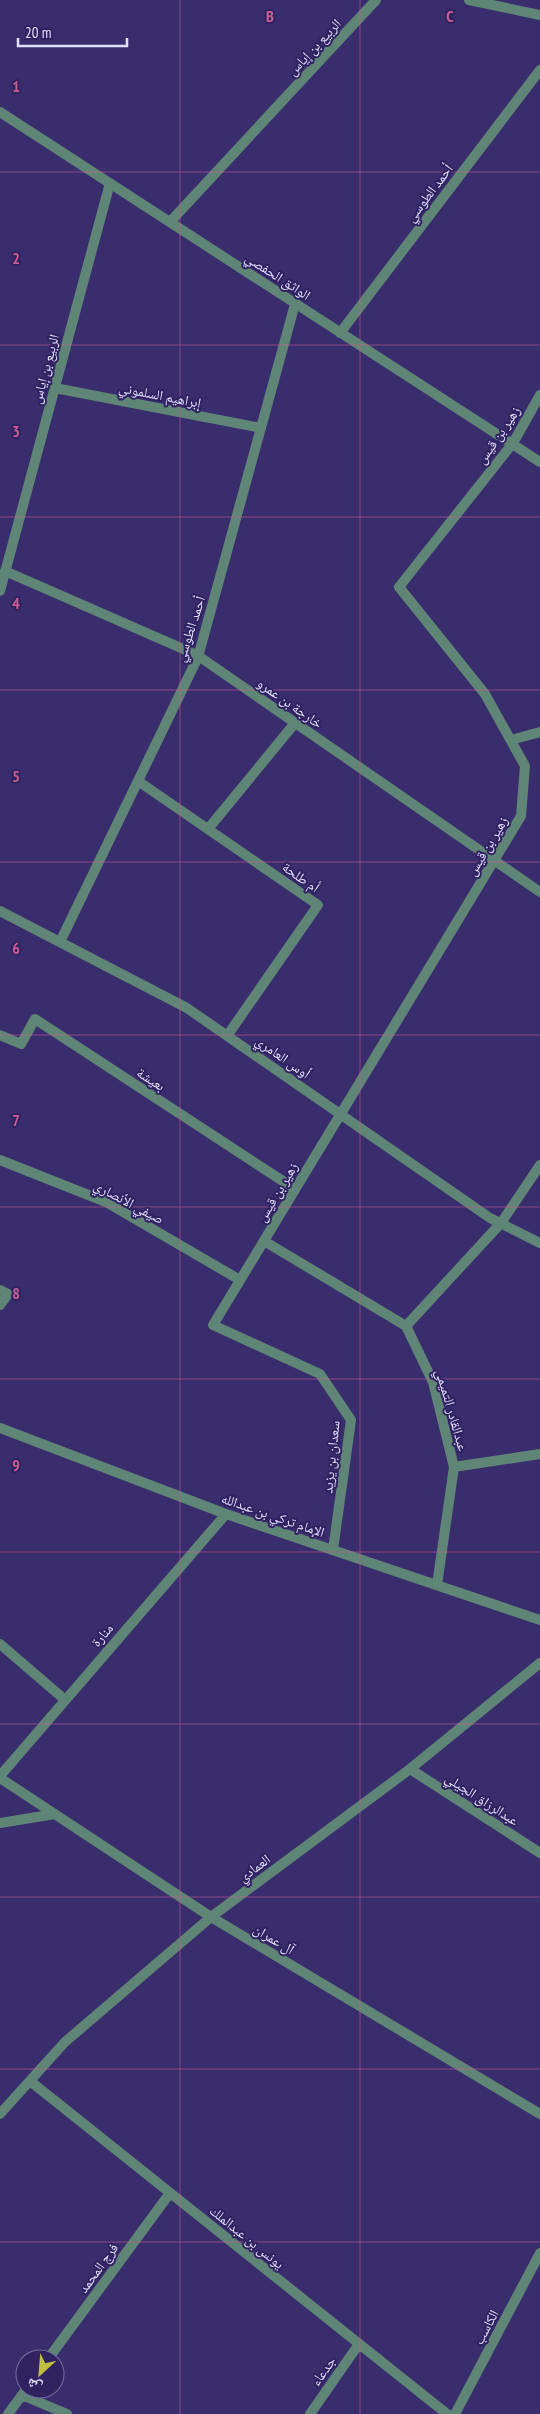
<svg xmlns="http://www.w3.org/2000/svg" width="540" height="2414" font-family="'PT Sans Narrow','Noto Naskh Arabic',sans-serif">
  <rect width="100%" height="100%" fill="#3a2d6d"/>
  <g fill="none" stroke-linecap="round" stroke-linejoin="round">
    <!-- minor -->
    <path stroke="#5f8576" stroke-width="10" d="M0,112l540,350
      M170,222l206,-222
      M340,333l200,-263
      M55,388l206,40
      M5,571l192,84 343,237
      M0,591l110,-408
      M511,740l29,-8
      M138,781l180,124 -91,131
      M208,829l87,-106
      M0,911l187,97 303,210 50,25
      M60,942l138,-285 97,-353
      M0,1035l21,9 14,-25 260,170
      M0,1160l106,42 134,78
      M264,1241l142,85
      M0,1290l8,4 -8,11
      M0,1428l226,86 314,106
      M454,1467l86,-13
      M333,1550l18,-130 -31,-46 -107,-49 308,-509 4,-50 -40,-72 -86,-107 114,-144 27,-48
      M437,1585l17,-118 -21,-85 -27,-56 95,-103 39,-58
      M0,1644l64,55
      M410,1769l130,84
      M0,1776l226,-262
      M0,1778l211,139 329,197
      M0,1823l55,-9
      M30,2081l417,333
      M0,2114l65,-72 146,-125 199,-148 130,-106
      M48,2359l122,-166
      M22,2395l45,19
      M8,2414l17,-23
      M310,2414l49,-70
      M455,2414l85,-161"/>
    <!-- tertiary -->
    <path stroke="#5f8576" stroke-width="10" d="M469,0l71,15"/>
  </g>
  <!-- grid -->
  <path fill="none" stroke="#cd5e94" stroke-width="1" stroke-opacity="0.55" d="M180,0v2414M360,0v2414M0,172h540M0,345h540M0,517h540M0,690h540M0,862h540M0,1035h540M0,1207h540M0,1379h540M0,1552h540M0,1724h540M0,1897h540M0,2069h540M0,2242h540"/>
  <g text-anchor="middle" stroke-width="4" stroke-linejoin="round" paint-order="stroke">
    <!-- street labels -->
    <g font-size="14" fill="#e2e0ff" stroke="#302261">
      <text transform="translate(314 47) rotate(-47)" y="5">الربيع بن إياس</text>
      <text transform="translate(429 193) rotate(-53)" y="5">أحمد الطوسي</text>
      <text transform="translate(278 276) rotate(33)" y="5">الواثق الحفصي</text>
      <text transform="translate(45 369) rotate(-75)" y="5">الربيع بن إياس</text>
      <text transform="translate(160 395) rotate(11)" y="5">إبراهيم السلموني</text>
      <text transform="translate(498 435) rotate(-56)" y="5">زهير بن قيس</text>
      <text transform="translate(190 629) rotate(-72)" y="5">أحمد الطوسي</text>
      <text transform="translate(290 703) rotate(35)" y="5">خارجة بن عمرو</text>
      <text transform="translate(487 846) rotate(-59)" y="5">زهير بن قيس</text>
      <text transform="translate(301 877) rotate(35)" y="5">أم طلحة</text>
      <text transform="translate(283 1057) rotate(35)" y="5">أوس العامري</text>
      <text transform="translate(151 1079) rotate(33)" y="5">بعيشة</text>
      <text transform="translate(277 1192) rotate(-59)" y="5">زهير بن قيس</text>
      <text transform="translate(129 1202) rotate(28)" y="5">صيفي الأنصاري</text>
      <text transform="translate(452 1410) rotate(74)" y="5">عبدالقادر التميمي</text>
      <text transform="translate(331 1457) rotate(-84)" y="5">سعدان بن يزيد</text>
      <text transform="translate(273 1515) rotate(19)" y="5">الإمام تركي بن عبدالله</text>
      <text transform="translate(102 1635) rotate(-49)" y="5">منارة</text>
      <text transform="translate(482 1799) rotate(33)" y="5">عبدالرزاق الجيلي</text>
      <text transform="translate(254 1868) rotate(-37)" y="5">العمادي</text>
      <text transform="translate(274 1939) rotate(31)" y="5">آل عمران</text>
      <text transform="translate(247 2237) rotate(39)" y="5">يونس بن عبدالملك</text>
      <text transform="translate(98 2268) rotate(-54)" y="5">فرج المحمد</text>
      <text transform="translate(486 2327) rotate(-62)" y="5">الكاسب</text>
      <text transform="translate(323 2371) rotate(-55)" y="5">جدعاء</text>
    </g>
  </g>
  <g font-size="16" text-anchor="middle" font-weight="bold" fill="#cd5e94" stroke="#302261" stroke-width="4" stroke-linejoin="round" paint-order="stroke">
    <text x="270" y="22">B</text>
    <text x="450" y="22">C</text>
    <text x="16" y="92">1</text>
    <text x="16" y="264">2</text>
    <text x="16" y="437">3</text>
    <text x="16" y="609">4</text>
    <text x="16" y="782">5</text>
    <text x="16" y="954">6</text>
    <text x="16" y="1126">7</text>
    <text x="16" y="1299">8</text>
    <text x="16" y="1471">9</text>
  </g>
  <!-- north arrow -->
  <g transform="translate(40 2374) rotate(206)"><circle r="24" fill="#302261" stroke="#776ea0"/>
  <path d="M0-4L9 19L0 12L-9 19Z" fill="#bfbe41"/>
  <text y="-8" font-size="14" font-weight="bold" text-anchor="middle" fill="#e2e0ff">ش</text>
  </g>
  <!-- scale -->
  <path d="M18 38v8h109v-8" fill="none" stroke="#e2e0ff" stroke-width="2.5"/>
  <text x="25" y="38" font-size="15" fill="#e2e0ff" stroke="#302261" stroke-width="4" paint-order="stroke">20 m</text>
</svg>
